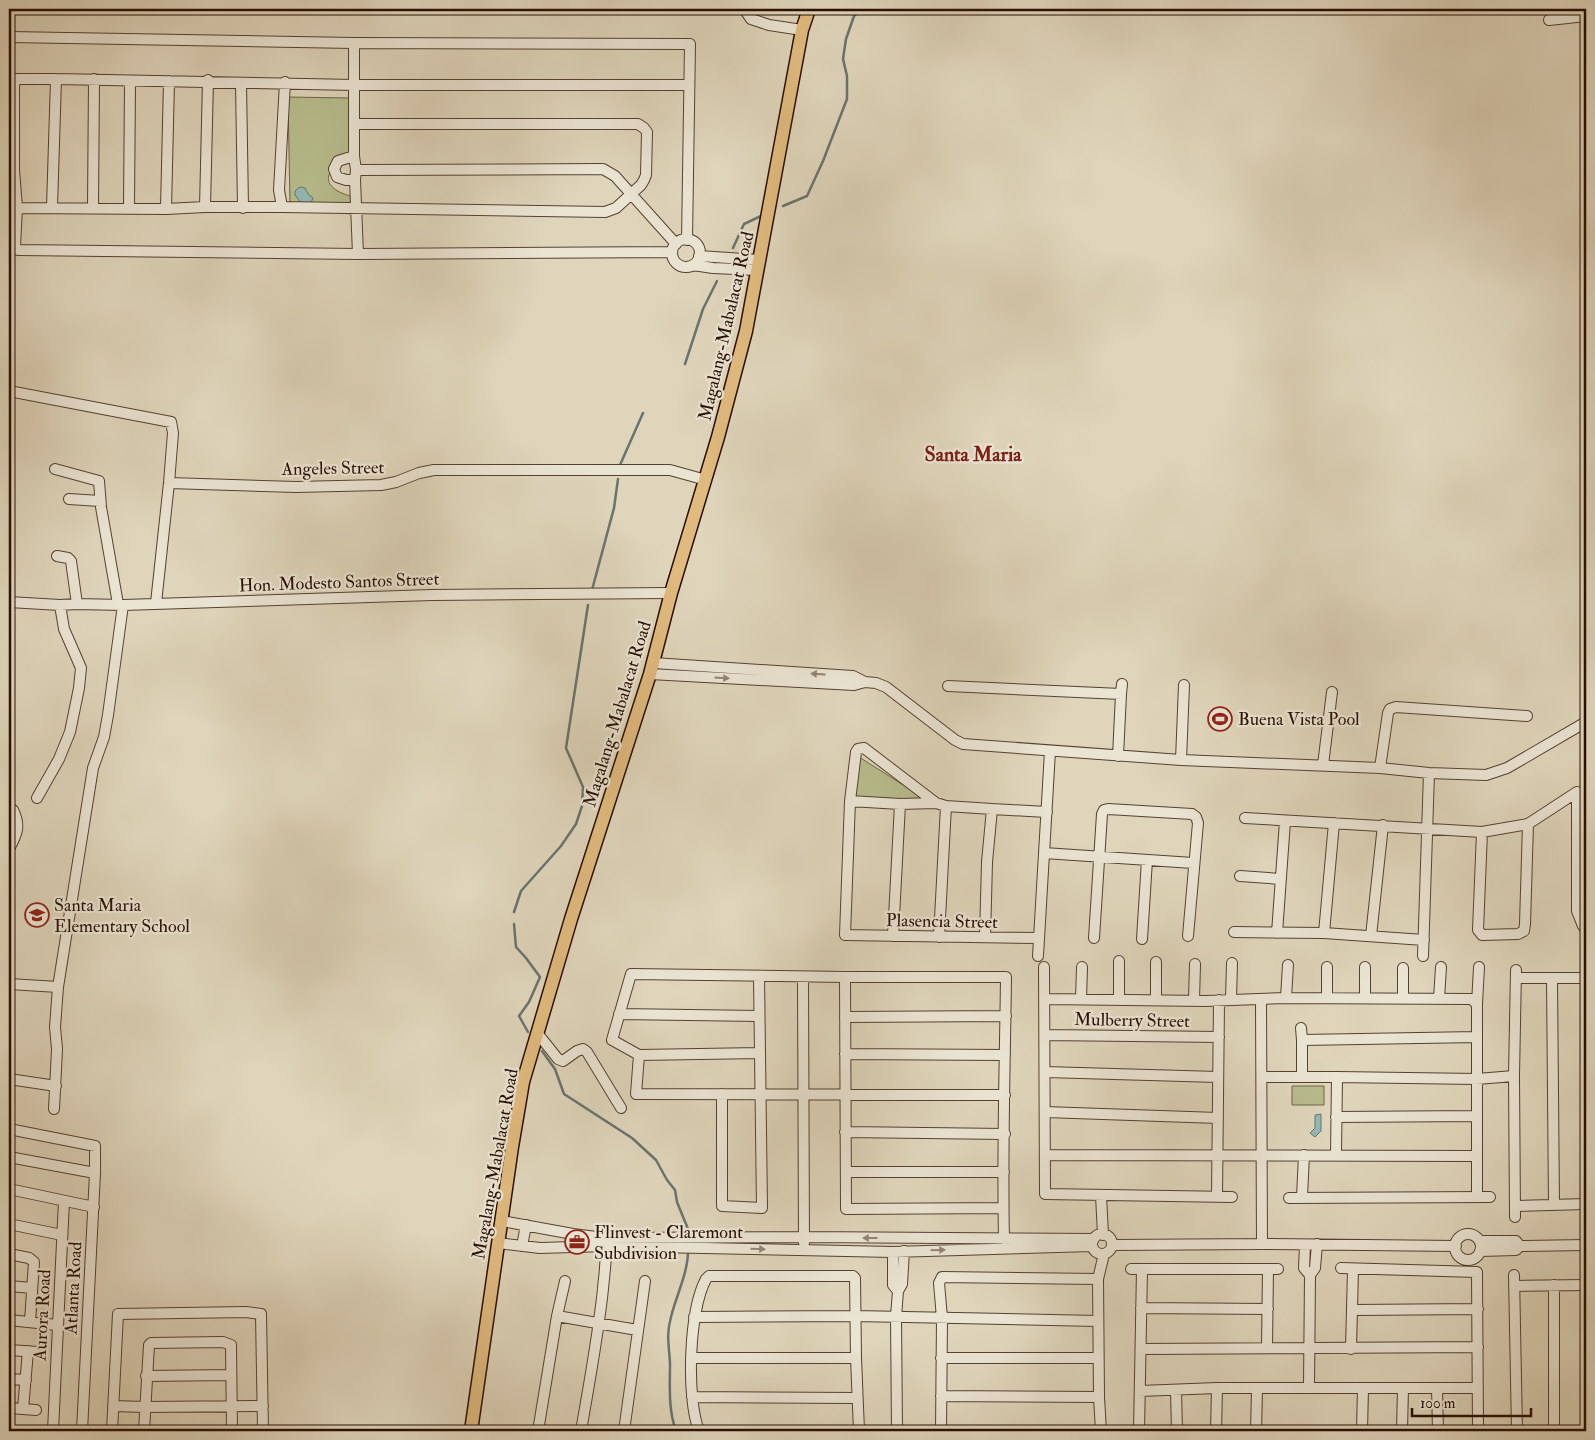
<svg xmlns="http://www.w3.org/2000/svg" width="1595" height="1440" font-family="'IM FELL Double Pica',serif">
  <rect width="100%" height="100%" fill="#dfd5bb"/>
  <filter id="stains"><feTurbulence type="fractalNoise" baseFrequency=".004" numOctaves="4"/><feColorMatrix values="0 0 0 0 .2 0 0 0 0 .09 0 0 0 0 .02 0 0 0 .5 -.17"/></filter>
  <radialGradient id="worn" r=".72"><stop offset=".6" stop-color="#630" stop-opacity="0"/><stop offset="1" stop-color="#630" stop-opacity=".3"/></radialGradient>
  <!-- green -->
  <path fill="#b7bc8c" stroke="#706548" d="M288,97l62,1v59c-5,3 -13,7 -17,11 -13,15 4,25 18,28v18l-59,-6 -2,-4z
    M859,757l68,43 -72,-3z
    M1292,1086h32v19h-32z"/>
  <!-- water -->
  <path fill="#94b8b6" stroke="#69746e" d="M300,187l5,1 3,6 5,4 -2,5h-10l-6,-8v-4z
    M1221,713l4,3v7l3,2 -1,4c-5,3 -9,0 -13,-2l1,-12z
    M1321,1114v17l-6,6 -5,-4 5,-5v-13z"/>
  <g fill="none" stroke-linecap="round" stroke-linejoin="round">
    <!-- stream -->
    <path stroke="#69746e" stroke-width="2.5" d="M783,206l24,-10 16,-35 24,-62v-23l-4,-17 3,-20 8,-23 8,-7
      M733,248l11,-24 17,-8
      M685,364l18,-55 14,-28
      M620,465l23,-52
      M592,590l22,-82 4,-29
      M514,912l7,-21 40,-45 15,-22 6,-18 1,-19 -17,-39 22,-143
      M514,924l2,23 10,11 14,19 -11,25 -10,14 9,16
      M542,1051l13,18 9,25 68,44 24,22 11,20 8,10 2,12 11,27v6
      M676,1431c-8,-22 -6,-45 -6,-68 -1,-18 -4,-28 1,-46 5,-21 17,-44 17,-66"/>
    <!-- minor casing -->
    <g stroke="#564031" stroke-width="12">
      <path id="minor" d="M744,9l7,10 18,6 33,5
        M1549,20l37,-4
        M9,37l345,6 336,1 -3,196
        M354,43v113l2,14 -1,10 3,74
        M241,83l2,125
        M354,156l-16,5 -4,8 3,8 9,3h9
        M356,170l247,-1 12,7 61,68
        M52,207l4,-128
        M205,207l3,-127
        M282,207l-3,-17 6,-108
        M17,208l149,1 39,-2h77l323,5 11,-4 25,-23 3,-5 2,-5 1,-43 -3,-4 -6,-4h-283
        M93,208l1,-129
        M129,208l1,-127
        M166,209l3,-128
        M672 253a14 14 0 1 1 28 0a14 14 0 1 1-28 0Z
        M672,252l-314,2 -340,-4 -3,-4 2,-38 -3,-38v-85l2,-6h40l299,6h334
        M699,256l60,4
        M693,265l20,3 44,2
        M9,391l162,31 2,11 -4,50 -13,120
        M55,469l44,12 2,26 17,97
        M169,483l127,4 85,-2 15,-3 23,-9 15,-3h236l36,10
        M69,499l31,2
        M57,556l11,2 3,3 6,43
        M9,602l51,3 17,-1 46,1 309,-10 239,-2
        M653,663l200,13 12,6 11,1 10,4 69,53 8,4 218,16 199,8 49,5 57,2 21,-7 79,-46
        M650,674l204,11 11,-3
        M948,686l173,8 -3,62
        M1121,694l1,-10
        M1181,760l3,-75
        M1323,765l9,-73
        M1380,768l8,-55 2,-4 6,-2 131,9
        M37,798l22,-39 11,-27 9,-44 2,-20 -17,-39 -4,-24
        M850,801l50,3 36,-1 10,3 46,3 55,3
        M936,803l-72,-55 -6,1 -2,3 -6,49 -5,134 194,3
        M9,809l4,1c8,16 4,24 -4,39
        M1245,818l237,14 -4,98 4,5 36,-1 6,-3 1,-7 3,-100 49,-32v119l6,15 3,2
        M1482,832l46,-8
        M1044,853l149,10
        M1240,876l41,3
        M1234,932l90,1 100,7
        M1277,933l8,-112
        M1324,933l10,-110
        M893,936l7,-132
        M1371,936l12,-111
        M939,937l7,-131
        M985,937l2,-75 5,-53
        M1094,938l8,-124 2,-4 4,-1 84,5 4,3 2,6 -10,113
        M1142,939l5,-79
        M1038,956l12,-205
        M1423,956l6,-183
        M1044,967l1,227 187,3
        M1327,967v31
        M803,977l1,266
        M845,977l1,232 157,-1
        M1516,978h70
        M1552,978l2,227
        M9,984l49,3
        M1286,998l2,-33
        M1365,998v-31
        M1046,999l160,2 80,-3 185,1 6,5v193
        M1081,999l1,-32
        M1119,999v-38
        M1231,999l1,-36
        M1261,999l1,245
        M1403,999v-31
        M1439,999l2,-32
        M1156,1000v-38
        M1194,1000l1,-36
        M1477,1004l2,-37
        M619,1014l140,2
        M845,1017l161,-1
        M1301,1028l1,12
        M538,1034l20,25 5,2 14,-10 6,-2 4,3 34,56
        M1045,1035l174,2
        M845,1054l160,1
        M639,1055l121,-2
        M1045,1072l173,5
        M1262,1077h75l-1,78
        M1302,1077v-37l175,-3
        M1337,1077l140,2 37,-3
        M9,1079l47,7
        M722,1094v112l40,2 -3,-232
        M54,1109l3,-60 -2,-22 3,-40 35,-219 11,-31 4,-22 15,-110
        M1045,1112l173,6
        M1336,1117l140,-1
        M9,1129l86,17v27l-13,258
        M845,1132l160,2
        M1045,1155l431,1
        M9,1157l86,16
        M846,1172h158
        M9,1189l85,18
        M1101,1195l2,40
        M1217,1196l2,-196
        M1302,1197l2,-42
        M1289,1198l201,-1
        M1516,1206l70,-2
        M1515,1217l-1,-141 2,-106
        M502,1221l71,13 31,4 200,-1 290,2
        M9,1224l53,11
        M1455 1247a13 13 0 1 1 26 0a13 13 0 1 1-26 0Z
        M1092 1244a10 10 0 1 1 20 0a10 10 0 1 1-20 0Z
        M1004,1239c-2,-88 1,-175 2,-262h-161l-214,-3 -19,66 27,15 -3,39 369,1
        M1480,1241h36l4,5
        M498,1243l42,5 66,-2 287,6 199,-6
        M1112,1245l150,-1 194,2
        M1305,1245l-1,23 6,7
        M522,1246l4,-21
        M1480,1251l36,-1 4,-4 66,-1
        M893,1252v33l5,6
        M9,1254l20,4 5,4 -4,60
        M1341,1268l136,4 1,159
        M1131,1269h147
        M1514,1275l3,156
        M1554,1285v146
        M9,1286l23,2
        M1514,1286l72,-1
        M1141,1308l127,1
        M1352,1310l126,-1
        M557,1316l80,14
        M694,1317l161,-1 243,5
        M9,1320l48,5
        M1267,1348l1,-79
        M1141,1349l337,-2
        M1351,1349l2,-80
        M9,1350l29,2
        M692,1358h164
        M941,1358h157
        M146,1376l84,-1
        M9,1379l17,1
        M1309,1388l1,-113 5,-7 2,-24
        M1437,1388l1,43
        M1140,1391l77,-3h261
        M1176,1391l1,40
        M941,1396l158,1
        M692,1397l165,1
        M113,1406l32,1 118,-1
        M9,1408l27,2
        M23,1409l5,-58
        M53,1431l11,-230
        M112,1431l6,-117 128,-2 15,2 2,117
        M144,1431l5,-86 2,-2 72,-1 8,3 1,86
        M538,1431l19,-115 8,-35
        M581,1431c8,-47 17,-94 22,-142 1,-15 5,-34 1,-50
        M624,1431l21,-150
        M699,1431c-13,-34 -10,-121 7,-152l3,-3h144l2,2 1,80 3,73
        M897,1431l-1,-114 2,-26 4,-7 2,-33
        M941,1431l1,-113 -3,-35 3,-6 156,2
        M1101,1431l-2,-34 -1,-118 6,-25
        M1139,1431l3,-162
        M1216,1431l1,-43
        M1256,1431l1,-42
        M1362,1431l1,-43
        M1402,1431l1,-43"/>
    </g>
    <!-- major casing -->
    <g stroke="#280e03" stroke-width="15">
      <path id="major" d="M471,1431l41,-284 11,-65 48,-163 79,-245 21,-81 47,-156 28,-106 56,-301 7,-21"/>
    </g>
    <!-- minor -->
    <use href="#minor" stroke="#eae4d3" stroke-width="10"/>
    <!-- major -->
    <use href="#major" stroke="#e0ba7e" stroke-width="12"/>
  </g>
  <!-- one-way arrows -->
  <defs><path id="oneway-solid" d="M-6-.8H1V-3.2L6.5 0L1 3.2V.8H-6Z" transform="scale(1.25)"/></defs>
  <g fill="#938475">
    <use href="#oneway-solid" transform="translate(818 674) rotate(-177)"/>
    <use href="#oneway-solid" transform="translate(722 678) rotate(3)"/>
    <use href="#oneway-solid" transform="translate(870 1238) rotate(-180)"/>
    <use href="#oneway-solid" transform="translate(758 1249) rotate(1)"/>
    <use href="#oneway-solid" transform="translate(938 1250) rotate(-2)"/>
  </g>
  <!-- icons -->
  <defs>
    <g id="stadium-ring" transform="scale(1.25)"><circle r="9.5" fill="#eae4d3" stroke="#8f2418" stroke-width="1.5"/><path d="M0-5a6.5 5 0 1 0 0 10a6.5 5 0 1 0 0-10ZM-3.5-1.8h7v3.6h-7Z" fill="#8f2418"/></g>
    <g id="school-ring" transform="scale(1.25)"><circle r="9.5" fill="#eae4d3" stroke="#8f2418" stroke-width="1.5"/><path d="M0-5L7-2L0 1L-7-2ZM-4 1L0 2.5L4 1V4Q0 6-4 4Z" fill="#8f2418"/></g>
    <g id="office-ring" transform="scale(1.25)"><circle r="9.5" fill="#eae4d3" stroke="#8f2418" stroke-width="1.5"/><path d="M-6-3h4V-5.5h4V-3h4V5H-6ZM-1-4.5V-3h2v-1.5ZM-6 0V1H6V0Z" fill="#8f2418"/></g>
  </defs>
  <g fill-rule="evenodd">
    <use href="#stadium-ring" x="1220" y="719"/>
    <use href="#school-ring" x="37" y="915"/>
    <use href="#office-ring" x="577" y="1242"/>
  </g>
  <g text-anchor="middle" stroke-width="4.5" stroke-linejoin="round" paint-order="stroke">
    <!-- street labels -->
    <g font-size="18" fill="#280e03" stroke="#eae4d3">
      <text transform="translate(726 326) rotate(-77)" y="6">Magalang-Mabalacat Road</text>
      <text transform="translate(333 468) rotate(-1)" y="6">Angeles Street</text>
      <text transform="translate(339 582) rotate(-2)" y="6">Hon. Modesto Santos Street</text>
      <text transform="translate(617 714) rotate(-73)" y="6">Magalang-Mabalacat Road</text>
      <text transform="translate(942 921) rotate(1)" y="6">Plasencia Street</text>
      <text transform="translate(1132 1020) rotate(1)" y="6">Mulberry Street</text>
      <text transform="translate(495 1164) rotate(-80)" y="6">Magalang-Mabalacat Road</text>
      <text transform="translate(73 1288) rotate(-87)" y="6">Atlanta Road</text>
      <text transform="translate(42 1315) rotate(-87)" y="6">Aurora Road</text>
    </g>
    <!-- poi labels -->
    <g font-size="18" fill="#280e03" stroke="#eae4d3" text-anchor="start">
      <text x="1238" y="725">Buena Vista Pool</text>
      <text x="54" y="911">Santa Maria<tspan x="54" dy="21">Elementary School</tspan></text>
      <text x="594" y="1238">Flinvest - Claremont<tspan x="594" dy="21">Subdivision</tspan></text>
    </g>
    <!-- quarter labels -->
    <g font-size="20" font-weight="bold" fill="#7a1f14" stroke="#eae4d3">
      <text x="973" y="461">Santa Maria</text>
    </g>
  </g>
  <!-- margin -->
  <rect width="1595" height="1440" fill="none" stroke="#dfd5bb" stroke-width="30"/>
  <rect x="10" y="10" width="1575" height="1420" fill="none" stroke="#280e03" stroke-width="2.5"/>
  <rect x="15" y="15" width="1565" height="1410" fill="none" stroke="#280e03"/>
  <!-- scale -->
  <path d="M1412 1408v8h119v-8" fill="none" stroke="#280e03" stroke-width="2.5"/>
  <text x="1420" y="1408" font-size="15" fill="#280e03" stroke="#eae4d3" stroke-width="4" paint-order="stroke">100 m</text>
  <rect width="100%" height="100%" filter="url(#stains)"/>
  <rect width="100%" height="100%" fill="url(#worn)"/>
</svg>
